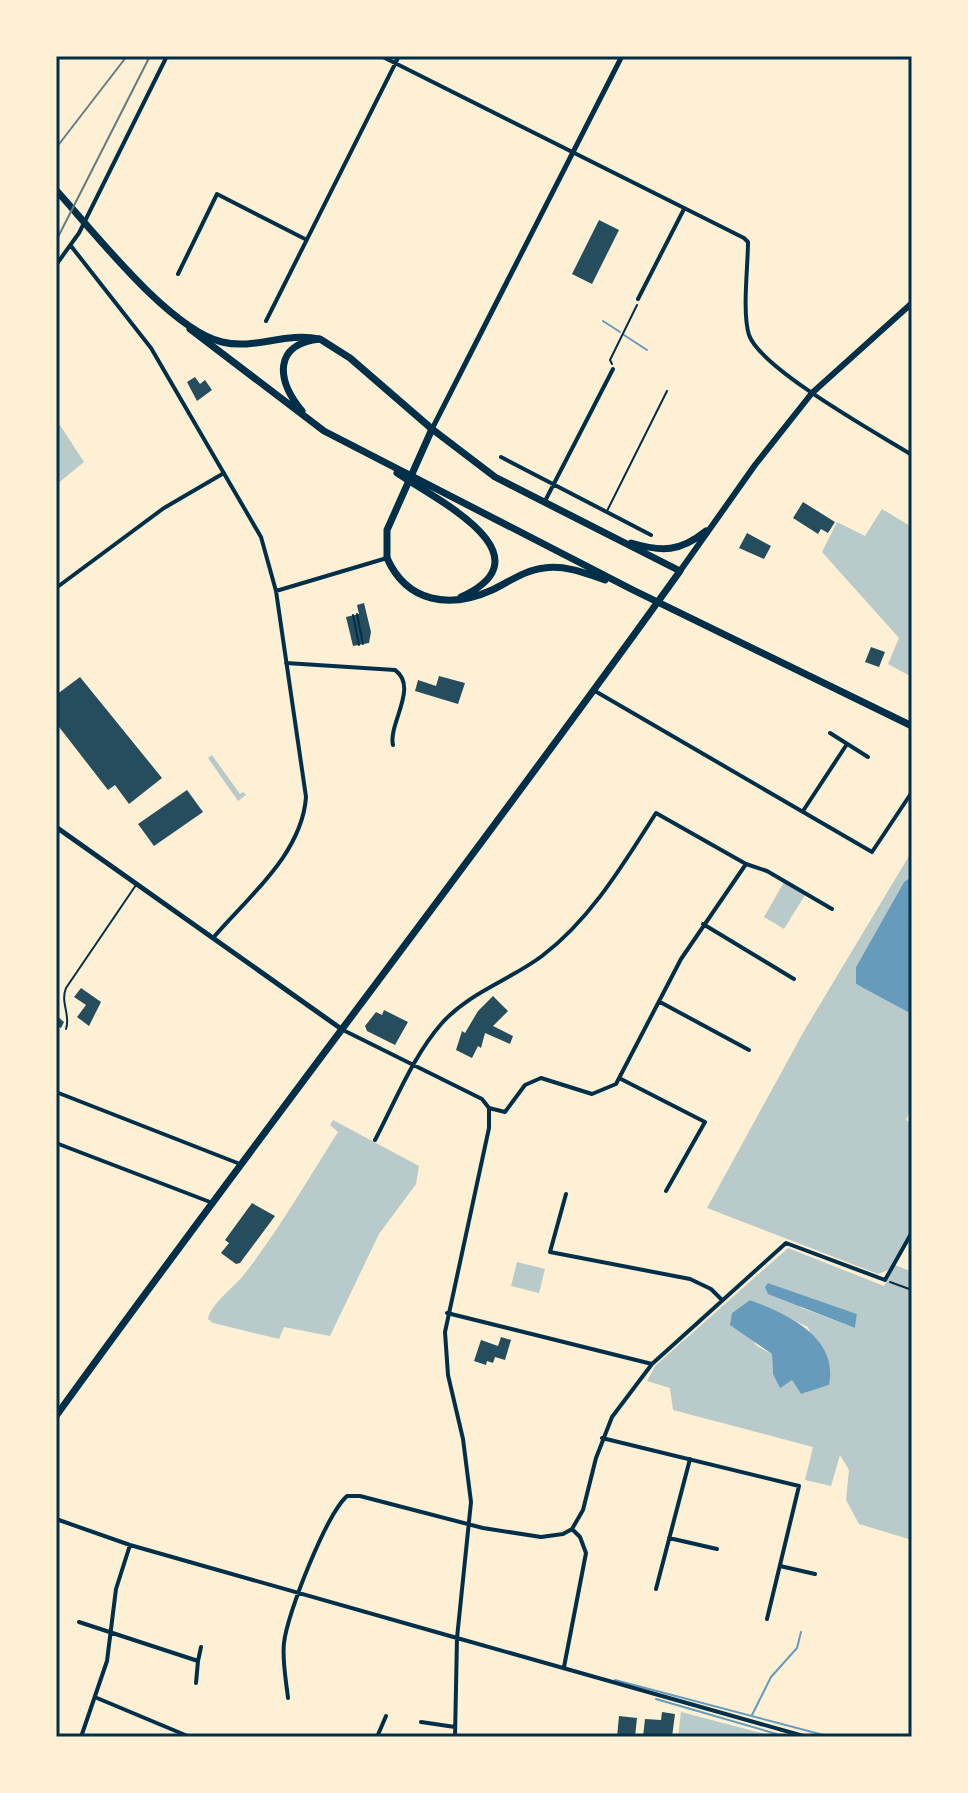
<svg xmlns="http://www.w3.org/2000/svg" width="968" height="1793" font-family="Jost,sans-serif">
  <rect width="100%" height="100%" fill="#fdf0d5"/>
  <!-- green -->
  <path fill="#b9caca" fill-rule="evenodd" d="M56,419l28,43 -28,23z
    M882,509l30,18v150l-24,-13 11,-26 -77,-86 15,-30 28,14z
    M212,755l28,39 3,-2 3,3 -8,6 -30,-43z
    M912,851v25l-8,6 -48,85v17l56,29v94l-6,13 6,4v104l-24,42 -10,4 -171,-66 97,-177z
    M784,882l21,13 -21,34 -20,-12z
    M333,1120l86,46 -3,18 -37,50 -49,102 -46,-9 -5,12 -66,-16 -5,-4c3,-16 28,-33 38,-47 34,-44 62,-93 92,-140l-8,-7z
    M788,1248l96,38 11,-21 17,7v268l-53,-16 -13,-24 3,-30 -9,-15 -9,31 -26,-6 8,-33 -140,-37 -3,-22 -23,-7 9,-16zM768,1283l89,31 -2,14 -53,-20zM750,1300l58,27 21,58 -28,9 -9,-14 -6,2 -13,-8 -1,-20 -15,-8 -25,-33z
    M517,1262l28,7 -6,24 -28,-7z
    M681,1712l95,25h-98z"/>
  <!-- water -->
  <path fill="#669bbc" d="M912,876v137h-2l-54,-29v-17l48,-85z
    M768,1283l89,31 -2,14 -87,-34 -3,-7z
    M750,1300c37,14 89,37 79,85l-28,9 -9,-14 -12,8 -7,-14 -1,-20 -42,-29 2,-12z"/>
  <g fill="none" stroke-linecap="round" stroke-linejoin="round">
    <!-- stream -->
    <path stroke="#669bbc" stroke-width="2" d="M603,321l17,11
      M624,335l23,15
      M615,1680l216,57
      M656,1699l131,38
      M752,1715l19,-38 26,-29 4,-16"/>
  </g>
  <!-- building -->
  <path fill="#264d5e" d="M599,220l20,10 -27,54 -20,-10z
    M195,377l5,7 5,-4 7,10 -15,11 -10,-19z
    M803,502l32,20 -7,11 -7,-4 -3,5 -25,-16z
    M747,533l24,13 -7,13 -25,-11z
    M364,603l7,29 -2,11 -16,3 -7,-29 13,-3 -2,-9z
    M871,647l14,5 -6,15 -14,-5z
    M439,676l26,7 -7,21 -43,-13 3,-11 18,6z
    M80,677l82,101 -33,26 -14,-19 -7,5 -52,-67v-28z
    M187,790l16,22 -49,34 -16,-22z
    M81,988l20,14 -12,24 -12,-9 9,-12 -12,-8z
    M493,996l15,15 -15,15 20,10 -3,8 -25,-11 -4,15 -3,-2 -6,12 -16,-8 6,-19 3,2 13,-22z
    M384,1010l24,12 -13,23 -28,-14 -2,-5 11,-14 6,3z
    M56,1015l8,7 -3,6 -5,-2z
    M252,1203l23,13 -35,47 -4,1 -15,-11 8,-10 -4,-3z
    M501,1337l10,3 -6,20 -10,-3 -2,6 -6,-2 -1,4 -12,-4 7,-21 17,6z
    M662,1712l13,2 -3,23h-29l2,-18 16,1z
    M619,1716l18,2 -2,19h-18z"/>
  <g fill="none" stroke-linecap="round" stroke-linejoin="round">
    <!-- path -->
    <path stroke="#003049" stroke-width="2" d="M612,364l-2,-4 27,-55
      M890,1282l22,8"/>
    <!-- service -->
    <path stroke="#003049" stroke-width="2" d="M607,511l60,-120
      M357,614l6,30
      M353,615l6,30
      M66,1029c5,-14 -6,-26 0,-41l70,-103"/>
    <!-- minor -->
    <path stroke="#003049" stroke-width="4" d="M381,56l363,182 4,4c0,25 -6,70 1,93 12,34 129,99 163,120
      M71,246l80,102 110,189 15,54 30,206c-4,57 -58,100 -93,141
      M56,265l23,-32 88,-177
      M178,274l39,-80 88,45
      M638,299l46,-90
      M266,321l133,-265
      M501,457l150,78
      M545,501l68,-132
      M56,588l108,-80 60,-35
      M276,591l111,-33
      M286,663l109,7c24,17 -7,54 -2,75
      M595,691l277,161 40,-60
      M830,733l38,24
      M803,811l44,-67
      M703,924l91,55
      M660,1002l89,48
      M621,1079l84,43 -39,69
      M56,1092l184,72
      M489,1108l16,4 20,-27 16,-7 51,16 24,-10 65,-125 65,-95 21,7 65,38
      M375,1140c20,-38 38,-84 67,-117 28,-31 68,-43 100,-67 49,-37 82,-93 114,-143l90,51
      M56,1143l154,59
      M566,1194l-16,58 140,27 21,10 11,11
      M447,1313l205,51
      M602,1438l197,48 -32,133
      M56,1519l74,26 327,93 14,-136 -8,-63 -15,-64 -3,-43 44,-204v-20l-7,-9 -141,-70
      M669,1538l48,11
      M780,1566l35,8
      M656,1589l34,-130
      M79,1622l119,39 -2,22
      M198,1661l3,-14
      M564,1667l22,-114 -6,-16 -8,-8
      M97,1698l93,39
      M288,1698c-2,-18 -6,-38 -4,-55 3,-29 42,-128 63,-147h13l123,32 58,9 22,-3 9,-5 11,-19 13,-52 16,-41 40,-53 134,-121 99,37 27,-48
      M421,1722l34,5
      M81,1737l26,-76 9,-72 14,-44
      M377,1737l9,-21
      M455,1737l2,-99 350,99"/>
    <!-- tertiary -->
    <path stroke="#003049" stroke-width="5" d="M432,429l190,-373
      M56,827l284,201"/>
    <!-- secondary -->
    <path stroke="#003049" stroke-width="6" d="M680,571l75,-106 57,-72 100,-90"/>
    <!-- primary -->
    <path stroke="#003049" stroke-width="7" d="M56,190c38,42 113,139 166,152 33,8 63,-10 97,-3
      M631,543c31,9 49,9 75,-12
      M56,1416c205,-284 420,-560 624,-845l-185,-94 -63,-48 -45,101v28"/>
    <!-- trunk -->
    <path stroke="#003049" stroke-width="7" d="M190,329l134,102 309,159 279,136
      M302,411c-25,-30 -30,-67 18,-72l30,19 82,71
      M397,473c36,25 156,82 64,124
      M387,558c20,45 63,51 105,32 17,-8 33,-20 52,-22 21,-3 41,5 61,12"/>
    <!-- rail -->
    <path stroke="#657d81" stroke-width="2" d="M56,148l71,-92
      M56,241l94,-185"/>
  </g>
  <!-- border -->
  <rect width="968" height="1793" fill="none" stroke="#fdf0d5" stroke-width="116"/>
  <rect x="58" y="58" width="852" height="1677" fill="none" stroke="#003049" stroke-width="3"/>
</svg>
